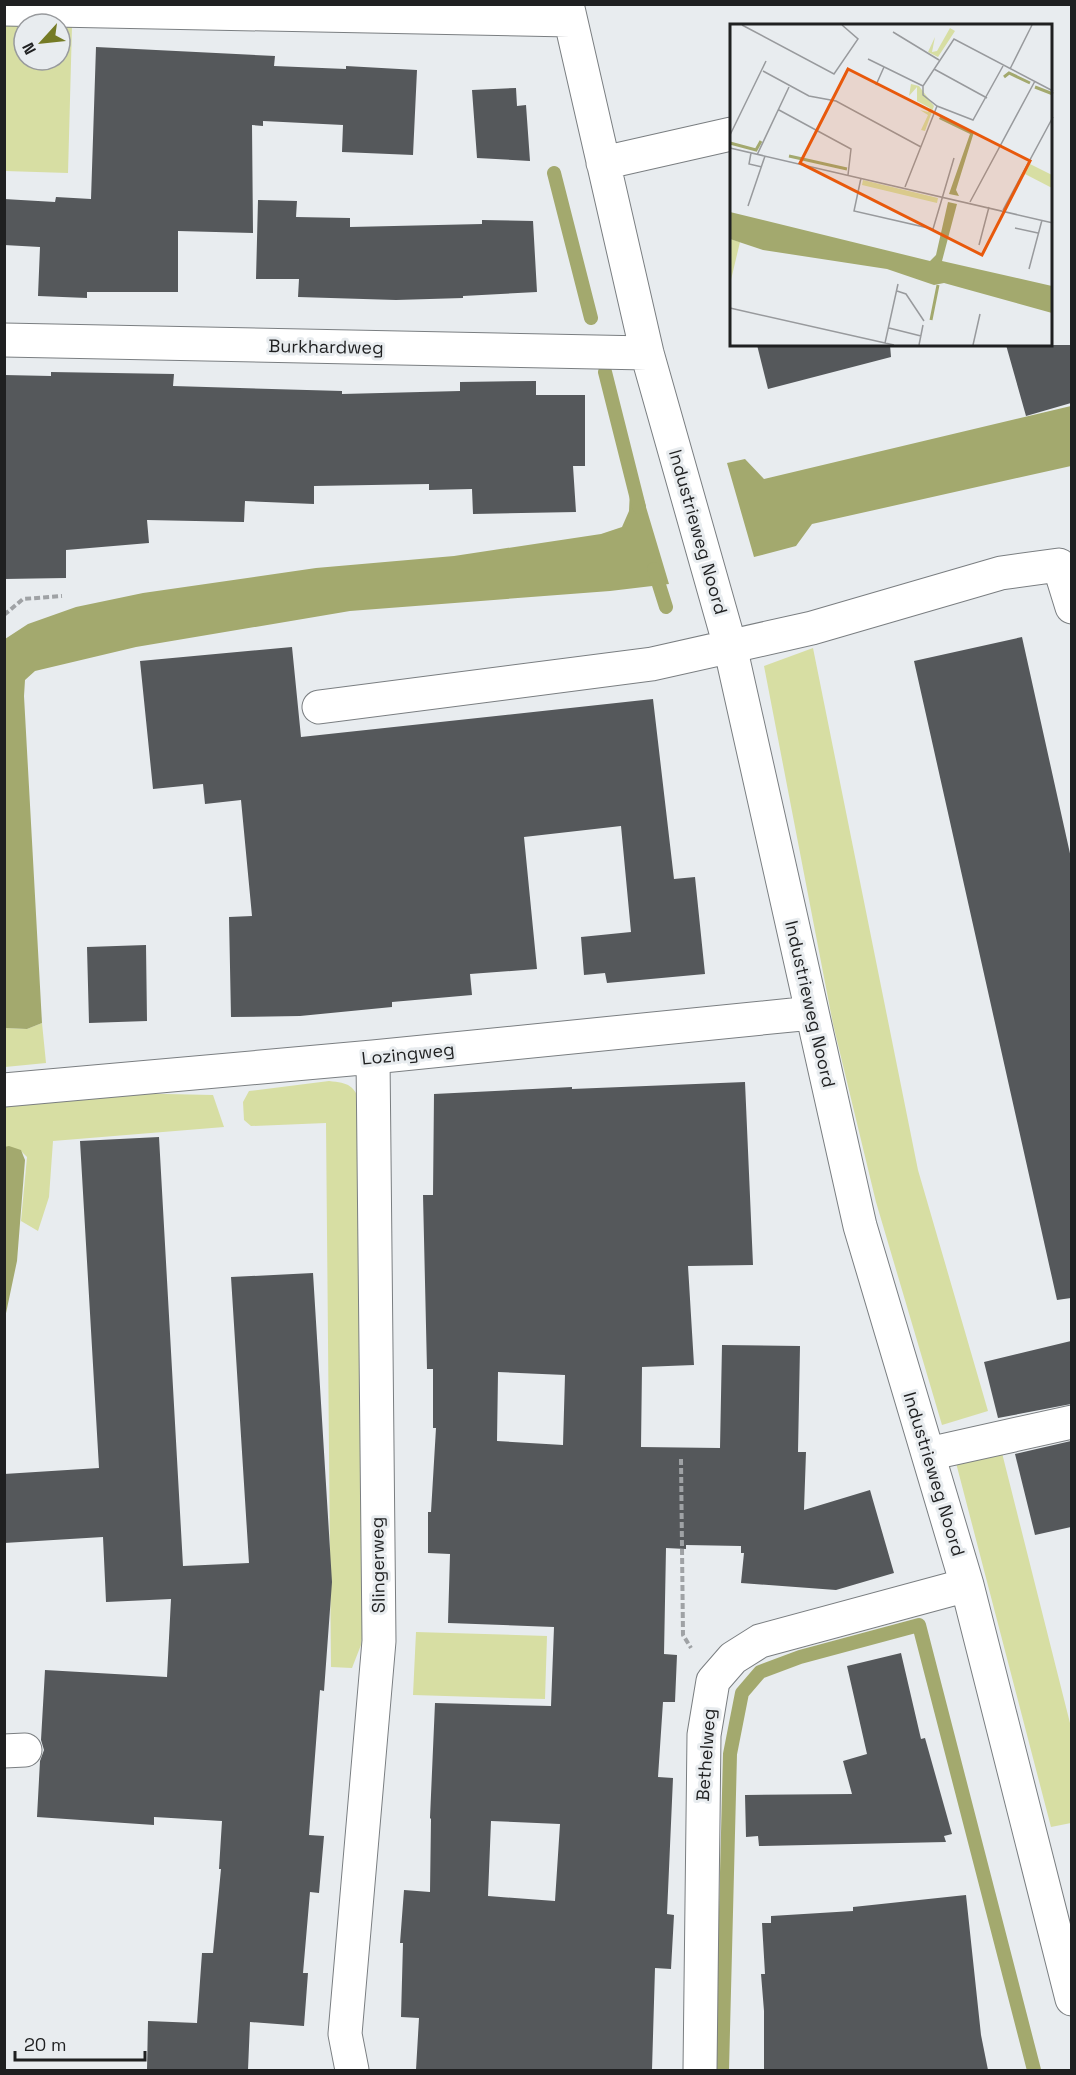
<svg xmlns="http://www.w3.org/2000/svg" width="1076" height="2075" font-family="'Space Grotesk',sans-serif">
  <rect width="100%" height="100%" fill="#e8ecef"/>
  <!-- green -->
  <path fill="#d7dea3" d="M4,24h20v36h36v-35l12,1 -4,147 -63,-2z
    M813,648l105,522 70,241 -46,14 -66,-223 -43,-178 -69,-358z
    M42,1023l4,40 -41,4v-39l22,1z
    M329,1081c20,2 25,4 32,23l4,515 -4,26 -9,23 -21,-1 -5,-544 -75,3 -7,-6 -1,-18 6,-11z
    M119,1093l94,2 11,32 -171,14 -4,56 -11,34 -17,-10 6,-64 -7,-7 -15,-3v-43z
    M1001,1449l70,278v96l-20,4 -96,-368z
    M416,1632l131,4 -2,63 -132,-4z"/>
  <!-- water -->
  <path fill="#a3a96e" d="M1071,406v60l-259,58 -16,22 -42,11 -27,-94 18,-4 19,20z
    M640,487l29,97 -59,7 -260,20 -214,36 -101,24 -10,9 -1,16 18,327 -15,6 -22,-1v-389l23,-15 48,-17 67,-14 173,-25 138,-12 147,-22 21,-7 7,-16 1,-21z
    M9,1146l12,4 4,10 -8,101 -12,57 -1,-171z"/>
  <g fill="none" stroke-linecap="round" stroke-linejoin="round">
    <!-- stream -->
    <path stroke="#a3a96e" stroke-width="14" d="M554,173l37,145
      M605,372l34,135
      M654,569l12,38
      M722,2070l8,-316 12,-61 18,-21 40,-15 119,-32 115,445"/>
  </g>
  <!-- building -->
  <path fill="#55585b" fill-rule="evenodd" d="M96,47l179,9 -1,10 72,3v-3l71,4 -4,85 -71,-3 1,-27 -80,-4v5l-11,-1 1,108 -75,-2v61h-91v6l-49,-2 2,-49 -36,-2v-46l51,3 1,-5 35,2z
    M516,88l1,18 9,-1 4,56 -53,-3 -5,-68z
    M258,200l39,1 -1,16 54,1v9l132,-3v-4l51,1 4,71 -74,4v2l-67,2 -98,-3 1,-18h-43z
    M757,345h133l1,12 -123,32z
    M1006,345h65v58l-45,13z
    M51,372l123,2 -1,12 169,5v3l118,-3v-9l76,-1v14h49v71h-12l3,46 -103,2 -1,-25 -43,1v-6l-115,2v18l-69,-3 -1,21 -97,-2 2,23 -83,7v28l-62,1v-204l47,1z
    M1022,637l49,221v440l-14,2 -143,-639z
    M292,647l9,90 352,-38 21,180 21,-2 10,97 -98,9 -2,-10 -21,2 -3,-38 50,-5 -10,-106 -97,11 13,132 -67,5 2,21 -80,7v5l-92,9 -69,1 -2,-100 23,-1 -11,-116 -36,4 -2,-20 -50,5 -13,-128z
    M146,945l1,76 -58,2 -2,-76z
    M745,1082l8,183 -65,1 6,99 -52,2 -1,80 79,1 2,-103 78,1 -2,106h8l-2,58 66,-20 24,83 -58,17 -95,-7 3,-30h-3v-7l-55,-1v4l-20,-1 -2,106 13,1 -2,47h-12l-5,75 15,1 -6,136 7,1 -3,54 -16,-1 -3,102h-236l3,-52 -18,-1 2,-74h-3l4,-53 26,2 1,-73 -1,-1 5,-115 116,3 3,-79 -106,-4 2,-69 -22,-1v-41h3l5,-84h-3v-59h-6l-4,-174h10l1,-101 138,-7v2zM498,1372l67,3 -2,70 -66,-4zM491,1821l69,3 -5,77 -67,-5z
    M159,1137l24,429 66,-3 -18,-286 82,-4 19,309 -8,109 -4,-1 -11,145 15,1 -5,57 -9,-1 -7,81h5l-4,53 -54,-4 -2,48h-101l1,-49 49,2 5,-70h11l8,-84h-2l3,-48 -68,-4v8l-117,-8 3,-56 4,-11 -3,-10 4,-70 122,7 4,-78 -65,3 -3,-65 -99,6v-69l95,-6 -19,-327z
    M1071,1341v63l-73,14 -14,-56z
    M1071,1441v86l-36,8 -20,-81z
    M901,1653l20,86 4,-1 27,96 -8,2 2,6 -187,4 -1,-10 -12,1 -1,-42 107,-1 -9,-33 24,-7 -20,-88z
    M966,1895l15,140 7,35h-224v-59l-3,-37h4l-3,-51h9v-7l82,-5v-4z"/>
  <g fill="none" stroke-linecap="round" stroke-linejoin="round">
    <!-- minor casing -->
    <g stroke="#7a7e81" stroke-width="35">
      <path id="minor" d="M567,4l80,349 83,293 130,580 107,359 105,414
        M4,9l566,11
        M603,163l128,-29
        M4,340l643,13
        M319,707l333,-43 160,-36 189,-55 58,-8 13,42
        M4,1090l369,-33 439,-44
        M928,1454l144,-32
        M4,1751l21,-1
        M352,2070l-7,-36 34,-393 -6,-584
        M700,2070l4,-335 9,-54 20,-23 27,-17 207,-56"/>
    </g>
    <!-- path -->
    <path stroke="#9fa2a5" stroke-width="4" stroke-dasharray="6 3" stroke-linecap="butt" d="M4,615l19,-16 39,-3
      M681,1459l2,176 8,13"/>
    <!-- minor -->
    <use href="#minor" stroke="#fff" stroke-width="33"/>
  </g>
  <g text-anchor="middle" stroke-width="6" stroke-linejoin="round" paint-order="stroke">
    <!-- street labels -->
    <g font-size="18" fill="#1f2021" stroke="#e8ecef">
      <text transform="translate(326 347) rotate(1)" y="6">Burkhardweg</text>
      <text transform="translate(698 532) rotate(74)" y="6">Industrieweg Noord</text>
      <text transform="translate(810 1004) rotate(77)" y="6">Industrieweg Noord</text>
      <text transform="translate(408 1054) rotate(-6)" y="6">Lozingweg</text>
      <text transform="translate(934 1474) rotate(73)" y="6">Industrieweg Noord</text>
      <text transform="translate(378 1565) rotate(-91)" y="6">Slingerweg</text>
      <text transform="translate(706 1755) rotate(-86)" y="6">Bethelweg</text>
    </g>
  </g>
  <!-- overview -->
  <g transform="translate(730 24)">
    <rect width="322" height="322" fill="#e8ecef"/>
    <path d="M220,4l5,3 -17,26 -10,-5 7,-15 -3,15 5,-1zM181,60l8,2 15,20 -9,25 -4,-1 7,-15 -8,-5 8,2 2,-4 -13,-7v-14l-8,9zM300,140l22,11v13l-27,-14zM133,156l75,18 -1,5 -75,-18zM0,215l10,3 -10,42z" fill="#d7dea3"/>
    <path d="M211,91l33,17 -18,58 3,6 -10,-2 21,-60 -31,-15zM218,178l9,2 -15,57 110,25v27l-108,-30 -10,2 -47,-16 -124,-19 -33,-11v-27l200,49 6,-6z" fill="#a3a96e"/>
    <path fill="none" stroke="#a3a96e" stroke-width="3" d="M274,53l5,-4 21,10M305,63l18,7M0,119l26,7 5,-9M59,132l58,13M201,296l7,-35"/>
    <path fill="none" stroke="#989a9d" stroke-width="1.5" d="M12,1l92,49 24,-35 -16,-14M163,8l46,28M138,35l55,27M273,42l-30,54 -36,-14 -14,-11v-9l31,-47 99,52M204,45l53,29M280,45l22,-44M33,47l46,25 27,5 85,46M146,61l8,-18M49,86l72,39 -3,26M0,111l36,-74M0,124l323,75M21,129l-2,11 13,3M27,131l32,-68M131,154l-7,33 79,18 21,-71M175,163l32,-81M240,178l65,-121M18,182l17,-50M273,186l50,-93M285,204l23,5M249,221l10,-38M299,245l13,-49M167,267l9,3 18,27M0,284l164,37M159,304l32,8M155,319l13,-59M189,321l4,-20M243,321l7,-31"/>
    <path fill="#e8590c" fill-opacity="0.15" stroke="#e8590c" stroke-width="3" d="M118,45l182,92 -48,94 -182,-92z"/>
    <rect width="322" height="322" fill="none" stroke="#1f2021" stroke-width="3"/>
  </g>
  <!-- border -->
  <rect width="1076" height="2075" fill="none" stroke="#1f2021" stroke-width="12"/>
  <!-- north arrow -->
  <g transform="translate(42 42) rotate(243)"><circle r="28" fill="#e8ecef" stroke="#989a9d" stroke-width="1.5"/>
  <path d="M0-4.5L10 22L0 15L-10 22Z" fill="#757b25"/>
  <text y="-9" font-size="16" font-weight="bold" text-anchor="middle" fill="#1f2021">N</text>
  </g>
  <!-- scale -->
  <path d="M15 2051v9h130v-9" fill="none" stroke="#1f2021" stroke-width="3"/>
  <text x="24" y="2051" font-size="18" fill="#1f2021" stroke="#e8ecef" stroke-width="4.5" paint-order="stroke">20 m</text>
</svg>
